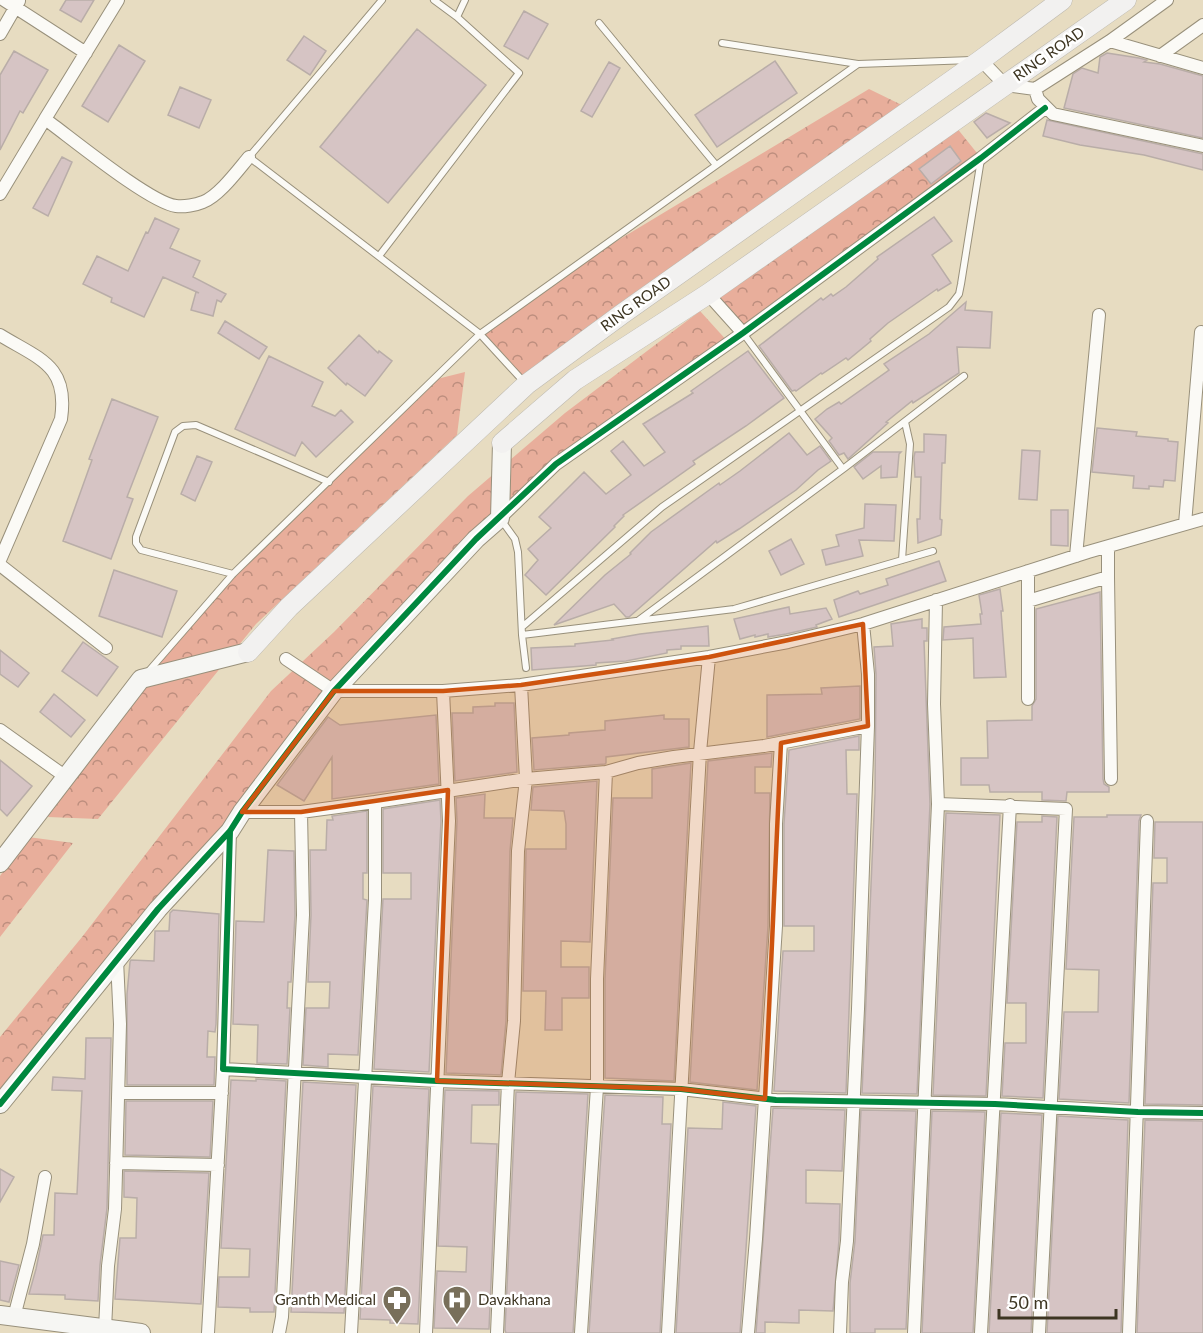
<svg xmlns="http://www.w3.org/2000/svg" width="1203" height="1333" font-family="Lato,sans-serif">
  <defs>
    <pattern id="forest-crowns" width="20" height="18" patternUnits="userSpaceOnUse" patternTransform="scale(1.5)"><rect width="20" height="18" fill="#e8ae9b"/><path d="M2 6a3 3 0 1 1 6 0M12 15a3 3 0 1 1 6 0" fill="none" stroke="#bd8e7e"/></pattern>
  </defs>
  <rect width="100%" height="100%" fill="#e7dcc1"/>
  <!-- forest -->
  <path fill="url(#forest-crowns)" d="M869,89l41,20 -383,275 -47,-50 97,-69z
    M952,122l29,36 -238,175 -35,-39z
    M700,311l29,32 -173,121 -222,227 -334,413v-67l82,-100 189,-246 63,-59 134,-136 97,-83z
    M465,372l-8,63 -201,189 -158,195 -50,-2 18,-40 119,-154 71,-72 177,-171z
    M28,837l45,6 -73,94v-61z"/>
  <!-- building -->
  <path fill="#d6c4c4" stroke="#b9ada8" stroke-width="1.5" d="M66,0h28l-13,22 -21,-12z
    M524,11l24,13 -20,35 -24,-13z
    M417,29l69,56 -98,118 -68,-56z
    M304,36l22,15 -16,24 -23,-15z
    M119,45l26,16 -37,61 -26,-16z
    M14,51l34,19 -25,43 -3,-2 -20,39v-75z
    M1107,53l32,5 8,2 -3,2 16,2 43,12v62l-139,-30 9,-34 9,-6 16,5 2,-16z
    M775,61l22,32 -80,54 -22,-32z
    M609,62l11,6 -28,49 -11,-6z
    M180,87l31,13 -12,28 -31,-13z
    M986,113l24,10 -23,15 -13,-16z
    M1047,120l156,34v16l-59,-15 -64,-10 -37,-9z
    M950,146l11,15 -30,23 -12,-15z
    M62,157l10,5 -24,54 -15,-8z
    M934,217l18,24 -20,14 19,28 -13,8 -1,-2 -49,34 -18,16 1,2 -23,19 -2,-2 -24,16 -1,-1 -25,18 -1,-1 -3,1 -33,-45 62,-48 2,2 8,-6 2,2 13,-9 32,-28 -1,-2z
    M155,218l24,11 -9,19 30,13 -7,16 33,17 -5,8 -4,-2 -4,16 -22,-6 5,-18 3,1 -36,-16 -19,40 -33,-15 1,-4 -29,-14 14,-28 31,15 18,-39 2,1z
    M966,302l-1,8 27,2 -2,36 -33,-1 2,26 -46,30 -1,-2 -26,21 2,1 -40,36 -4,-6 -5,2 -10,-14 3,-3 -17,-19 12,-10 12,-7 2,2 48,-34 -5,-6 45,-30z
    M225,321l42,26 -8,12 -41,-26z
    M359,335l19,18 1,-2 13,10 -27,35 -18,-13 -1,2 -18,-17z
    M748,351l36,47 -38,28 -53,35 2,3 -72,51 1,1 -10,10 1,1 -69,68 -21,-20 13,-15 -10,-11 23,-21 -12,-11 45,-45 22,22 25,-19 -20,-24 12,-10 21,25 21,-14 -22,-28 50,-31 -2,-2z
    M269,356l54,26 -11,24 23,10 6,-6 12,12 -37,35 -14,-15 -7,14 -60,-27z
    M112,399l46,18 -31,80 6,2 -22,60 -48,-18 29,-81 -3,-1z
    M1097,428l40,4 -1,4 32,3v2l10,1 -3,39 -11,-1 -1,7 -14,-1v3l-16,-1 1,-12 -42,-4z
    M789,433l18,22 13,-9 11,15 -13,9 -22,20 -57,39 -22,14 -1,-2 -87,76h-3l-12,-13 -60,21 51,-50 26,-21 -1,-1 21,-21 68,-49 1,2 20,-14z
    M924,434l22,1 -1,28h-3l-2,56 2,1 -1,15 -23,8 -1,-24h3l1,-42h-6l-1,-20 1,-5h9z
    M1022,450l18,1 -3,49 -18,-1z
    M873,452h28l-2,2 -2,23 -16,1v-12l-18,13 -9,-12z
    M197,456l15,6 -17,39 -14,-7z
    M865,504l31,1 -2,36 -35,-1 4,16 -37,9 -4,-15 17,-4 -3,-11 28,-7z
    M1051,510h17v36l-17,-1z
    M791,539l13,25 -23,11 -12,-24z
    M939,561l7,20 -107,36 -5,-17 24,-9 2,3 28,-9 -2,-6z
    M114,570l63,21 -15,46 -63,-21z
    M1000,589l3,22h-2l5,66 -32,1 -1,-40 -30,2 1,-13 37,-3 -1,-10h2l-3,-19z
    M1100,592l3,187 1,5 5,3v5h-42l-1,9 -24,-1v-8h-52l-1,-7h-28v-27h27l-1,-37 45,-1v-14l4,-7v-90z
    M789,607l1,7 36,-6 6,11 -16,6 1,2 -31,7 -18,3v-3l-13,3v-2l-15,4 -6,-20z
    M922,619v9h5v13h-3l6,163 -13,290 -55,-1 13,-300 1,-119 -2,-27 19,-1 -2,-22z
    M708,626l1,20h-28v3l-14,1v3l-41,8 -30,2v2l-64,5 -1,-22 44,-2v-2l38,-4 -1,-1 28,-5z
    M83,642l35,25 -21,29 -35,-25z
    M0,650l29,23 -11,14 -18,-13z
    M860,686v33l-93,18v-42l55,-1 -1,-6z
    M54,694l31,26 -14,17 -31,-25z
    M495,703h19l3,69 -62,9 -3,-68h21v-6l22,-1z
    M436,715l3,69 -107,15v-42l-28,44 -27,-16 51,-68 12,8z
    M664,715v4h25v28l-83,10v6l-1,1 -71,6 -2,-32 37,-3v-2l36,-3v-9z
    M859,736v14h-13l1,44h10l-11,299 -72,-2 9,-140h31v-25h-30v-102l5,-74z
    M772,753l-1,14h-16v26h15l-2,133 -11,164 -67,-8 18,-321z
    M0,760l32,26 -25,30 -7,-7z
    M691,763l-17,318 -69,-3v-99l8,-181h39v-29z
    M597,781l-7,161 -29,-1v26h28v31h-27v32h-17l1,-39h-23l3,-139v-3h40v-25l-2,-13 -33,-1 2,-23z
    M485,794l-1,24h29l-3,33 -4,170 -5,54 -55,-2 11,-252 -1,-23z
    M440,800l1,21 -12,251 -55,-3 9,-170h28v-26h-28v-64z
    M367,811v62h-4v26l4,1 -9,155 -30,-1v13l-25,-2 3,-57h23l1,-26h-22l3,-67 -1,-65h16l1,-30h6l-1,-4z
    M946,813l54,2 -14,281 -53,-1z
    M1107,815h34l-2,6 -10,282 -70,-4 5,-87h34l1,-42 -33,-1 8,-152h33z
    M1042,816l15,1 -14,281 -41,-2 3,-53h21v-40h-19l10,-181h25z
    M1155,822h48v283l-58,-1 8,-221h14v-25h-13z
    M268,850l26,1 1,64 -4,67h-3l-1,26h3l-3,56 -30,-1 1,-38 -25,-1 3,-103 28,1z
    M173,910l46,4 -3,110 -1,8 -7,-1 -1,26h8l-1,28h-87v-91l3,-32 1,-2 23,1 1,-30h14l1,-18z
    M86,1038h25l-4,170 -7,57 -2,36 -33,-2v-4l-36,-1 7,-25 7,-34h11l1,-42 22,1 5,-103 -30,-1 1,-13 32,2z
    M256,1079l30,2 -12,231h-24v-4l-32,-1 1,-30h30l1,-28 -29,-1 10,-168 25,1z
    M303,1082l53,3 -12,228 -53,-1z
    M373,1086l56,3 -11,235 -28,-1v-3l-30,-1z
    M445,1090l54,1v14h-27l-1,38 26,1 -8,185 -55,-1 3,-57 29,1 1,-25 -29,-1z
    M516,1092l72,2 -15,239h-67l-1,-3z
    M605,1095l58,2 -1,27h9l-11,209h-71z
    M126,1101h87l-3,56 -85,-2z
    M723,1102l33,4 -16,227h-64l12,-205 34,1z
    M773,1108l72,2 -3,61 -36,-1v33l34,1 -1,36 -6,71 -34,-1v13l-34,-1v11h-9z
    M861,1110l55,1 -10,218h-31v4h-25v-50l5,-42z
    M932,1111l53,1 -12,221h-51z
    M1001,1113l41,2 -11,218h-42z
    M1058,1116l70,4 -7,213h-74z
    M1145,1120l58,1v212h-66z
    M0,1169l14,8 -14,25z
    M124,1171l85,2 -8,131 -86,-5 5,-61h16l1,-40 -13,-1z
    M0,1261l19,4 -10,37 -9,-2z"/>
  <g fill="none" stroke-linecap="round" stroke-linejoin="round">
    <!-- lane casing -->
    <g stroke="#98907b" stroke-width="8">
      <path id="lane" d="M457,17l8,-17
        M599,23l117,142
        M722,43l136,21
        M379,256l140,-183 -62,-56 -23,-17
        M743,333l100,136 121,-93
        M524,382l-44,-48 378,-270 114,-4
        M502,521l13,18 3,13 4,83 4,33
        M902,560l8,-116 -5,-22
        M233,574l-92,-24 -5,-7v-6l39,-105 8,-6 13,-1 133,57
        M639,620l204,-151
        M522,627l140,-120 287,-200 10,-13 2,-10 20,-125
        M522,635l212,-26 199,-58
        M147,673l86,-99 247,-240 -231,-177 133,-157"/>
    </g>
    <!-- street casing -->
    <g stroke="#98907b" stroke-width="14">
      <path id="street" d="M4,0l82,53
        M118,0l-73,119c25,18 105,84 131,87 8,1 20,-1 27,-4 16,-6 35,-32 46,-45
        M0,34l19,-33
        M1110,41l93,27
        M1160,56l43,-31
        M981,60l24,25 30,4 3,10 15,15 150,32
        M1035,89l75,-48 57,-41
        M0,194l45,-75
        M708,294l35,39
        M0,335c39,24 69,30 61,84l-61,141
        M500,518l56,-54 187,-131 238,-175 64,-50
        M1185,524l16,-192
        M1108,547v30
        M1076,556l23,-241
        M0,565l106,83
        M1028,571v128
        M1028,601l80,-24 3,202
        M863,624l5,50v52
        M286,659l48,32h109l78,-6 188,-28 79,-15 75,-18 225,-72 115,-33
        M0,730l66,47
        M375,802l151,-23 80,-7 32,-9 36,-6 90,-11 104,-20 -10,283 -11,232 -5,41 -2,51
        M938,804l128,5 -27,524
        M242,812h59l2,103 -21,402 -3,16
        M301,812l74,-10v98l-24,433
        M230,831l-7,238 214,12 244,8 95,11 219,4 143,8 65,1
        M118,1093h104
        M116,1163l102,2
        M14,1317l19,-73 12,-67
        M105,1329l3,-63 7,-57 5,-185 -3,-64
        M208,1333l15,-264
        M426,1333l23,-512 -6,-130
        M497,1333l11,-250 6,-62 4,-170 8,-72 -5,-94
        M581,1333l16,-246v-108l9,-207
        M668,1333l32,-581 9,-95
        M748,1333l8,-94 20,-313v-102l5,-81
        M914,1333l24,-529 -4,-100 2,-104
        M981,1333l29,-528
        M1129,1333l18,-512"/>
    </g>
    <!-- secondary casing -->
    <g stroke="#98907b" stroke-width="20">
      <path id="secondary" d="M0,863l141,-184 107,-27
        M0,1104l158,-195 72,-78 12,-19 92,-121 142,-152 24,-21 2,-75
        M0,1315l141,18"/>
    </g>
    <!-- primary casing -->
    <g stroke="#bdb9b0" stroke-width="21">
      <path id="primary" d="M502,443l73,-63 133,-86 418,-294
        M248,652l41,-45 238,-223 95,-70 359,-254 81,-60"/>
    </g>
    <!-- lane -->
    <use href="#lane" stroke="#fbfaf6" stroke-width="6"/>
    <!-- street -->
    <use href="#street" stroke="#fbfaf6" stroke-width="12"/>
    <!-- secondary -->
    <use href="#secondary" stroke="#f6f6f3" stroke-width="18"/>
    <!-- primary -->
    <use href="#primary" stroke="#f2f1f0" stroke-width="20"/>
    <!-- cycleway casing -->
    <g stroke="#fff" stroke-width="10">
      <path id="cycleway" d="M230,831l-7,238 214,12 244,8 95,11 219,4 143,8 65,1
        M0,1104l158,-195 72,-78 12,-19 92,-121 142,-152 80,-75 187,-131 238,-175 64,-50"/>
    </g>
    <!-- cycleway -->
    <use href="#cycleway" stroke="#00873e" stroke-width="6"/>
  </g>
  <!-- marked area -->
  <path fill="#ce540f" fill-opacity="0.2" stroke="#ce540f" stroke-width="4.5" stroke-linejoin="round" d="M863,624l5,102 -87,17 -16,356 -84,-10 -244,-8 11,-291 -147,22h-59l92,-121h109l78,-6 188,-28z"/>
  <!-- icons -->
  <defs>
    <g id="pharmacy-pin" transform="scale(1.5)"><path d="M0 17L-7.5 6A9.5 9.5 0 1 1 7.5 6Z" fill="#786f5a" stroke="#fff"/><path d="M-2-6h4v4h4v4h-4v4h-4v-4h-4v-4h4Z" fill="#fff"/></g>
    <g id="hospital-pin" transform="scale(1.5)"><path d="M0 17L-7.5 6A9.5 9.5 0 1 1 7.5 6Z" fill="#786f5a" stroke="#fff"/><path d="M-5-5h3v3.5h4V-5h3V5h-3V1.5h-4V5h-3Z" fill="#fff"/></g>
  </defs>
  <g fill-rule="evenodd">
    <use href="#pharmacy-pin" x="397" y="1300"/>
    <use href="#hospital-pin" x="457" y="1300"/>
  </g>
  <g text-anchor="middle" stroke-width="5" stroke-linejoin="round" paint-order="stroke">
    <!-- street labels -->
    <g font-size="15" fill="#3d3522" stroke="#fff">
      <text transform="translate(1049 54) rotate(-35)" y="5">RING ROAD</text>
      <text transform="translate(636 304) rotate(-36)" y="5">RING ROAD</text>
    </g>
    <!-- poi labels -->
    <g font-size="15" fill="#3d3522" stroke="#fff" text-anchor="end">
      <text x="376" y="1305">Granth Medical</text>
      <text x="478" y="1305" text-anchor="start">Davakhana</text>
    </g>
  </g>
  <!-- scale -->
  <path d="M999 1309v9h117v-9" fill="none" stroke="#3d3522" stroke-width="3"/>
  <text x="1008" y="1309" font-size="18" fill="#3d3522" stroke="#ffffff" stroke-width="4.5" paint-order="stroke">50 m</text>
</svg>
